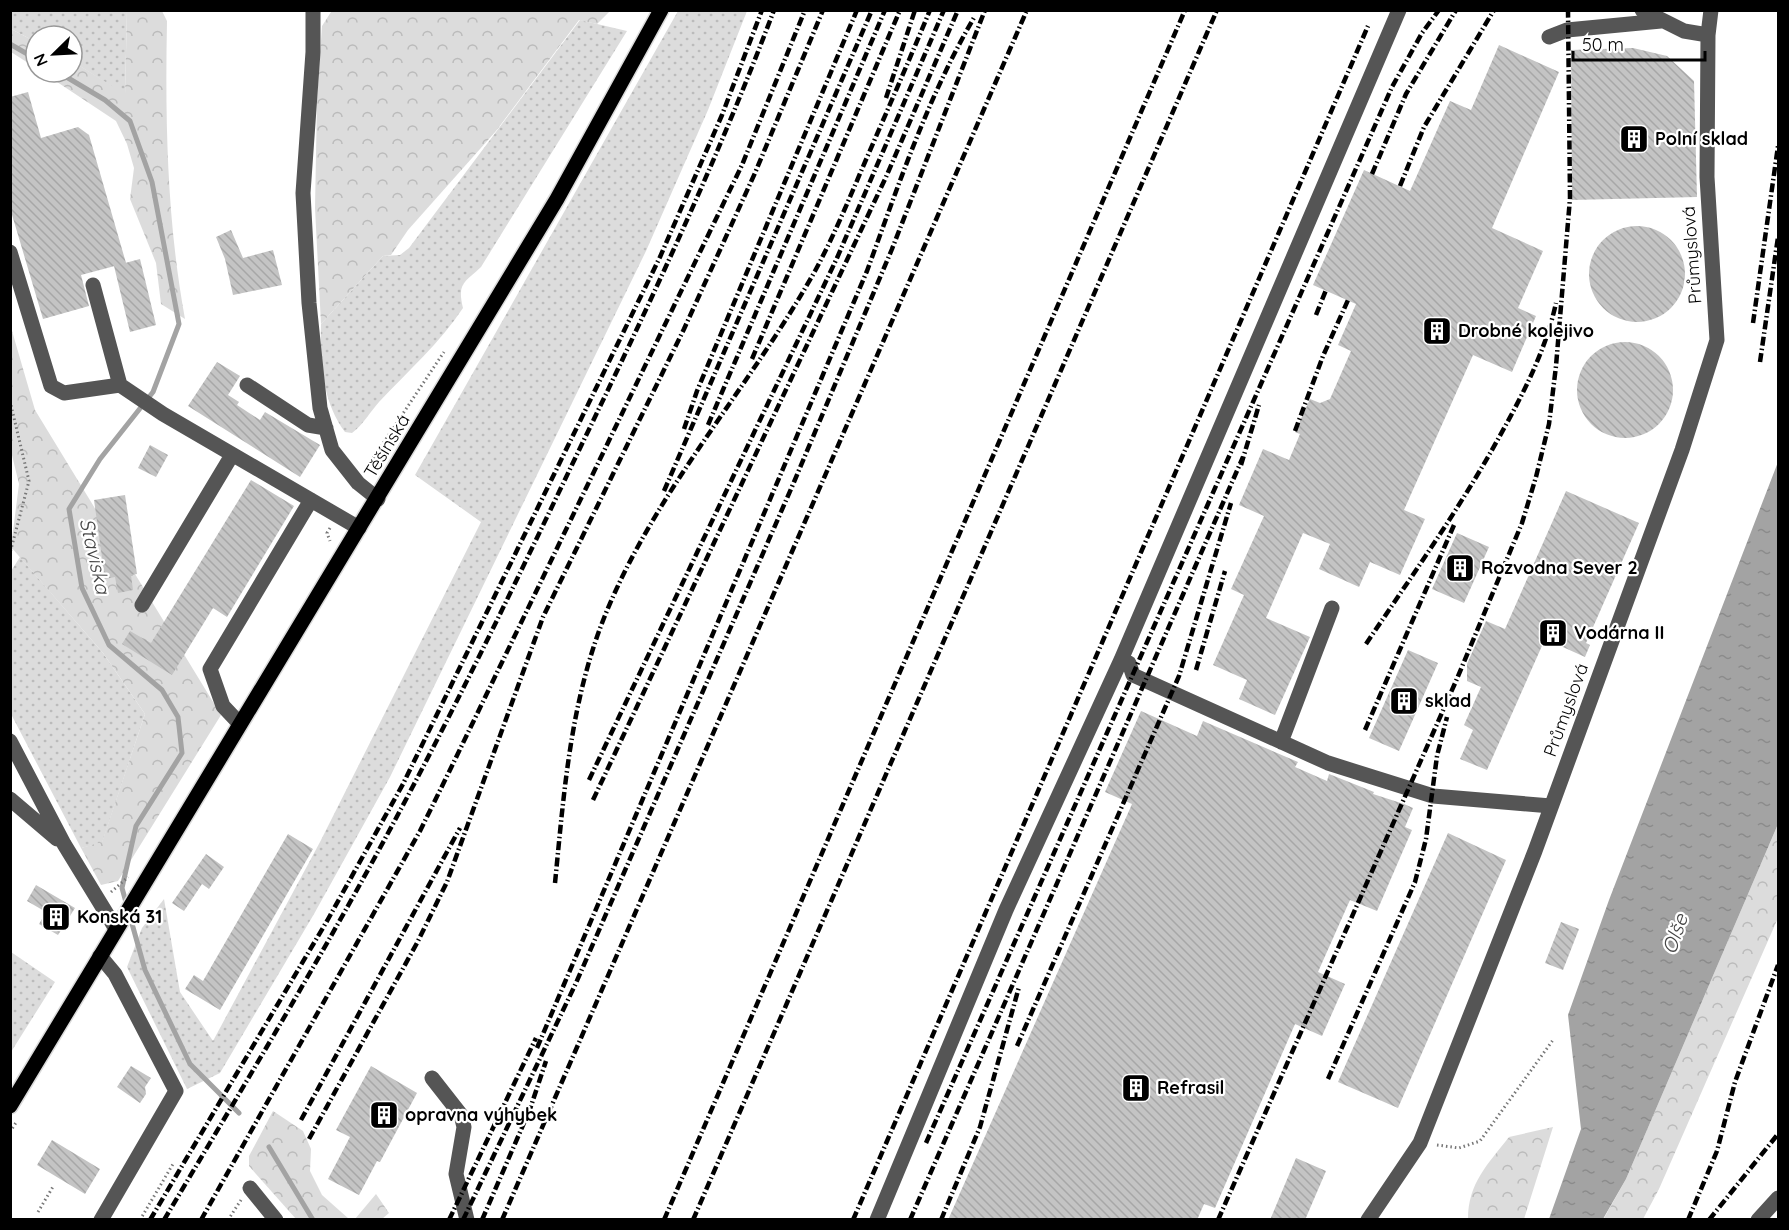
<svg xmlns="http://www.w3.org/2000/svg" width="1789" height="1230" font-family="Quicksand,sans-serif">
  <defs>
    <pattern id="grass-dots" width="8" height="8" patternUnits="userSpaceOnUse" patternTransform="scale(1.5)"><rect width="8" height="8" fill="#dcdcdc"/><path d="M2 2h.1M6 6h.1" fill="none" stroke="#bbb" stroke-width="1.8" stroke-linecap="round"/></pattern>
    <pattern id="forest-crowns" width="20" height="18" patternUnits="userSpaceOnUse" patternTransform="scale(1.5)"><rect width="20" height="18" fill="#dcdcdc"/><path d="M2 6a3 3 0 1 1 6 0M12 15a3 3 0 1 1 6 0" fill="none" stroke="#bbb"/></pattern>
    <pattern id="water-ripples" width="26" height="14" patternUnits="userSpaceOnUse" patternTransform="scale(1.5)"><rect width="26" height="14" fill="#a3a3a3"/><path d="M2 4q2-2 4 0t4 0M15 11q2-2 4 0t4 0" fill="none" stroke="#8b8b8b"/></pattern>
    <pattern id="building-back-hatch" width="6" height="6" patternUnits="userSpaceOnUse" patternTransform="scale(1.5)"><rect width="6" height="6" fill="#c4c4c4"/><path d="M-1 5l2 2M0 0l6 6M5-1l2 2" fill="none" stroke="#a7a7a7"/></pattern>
  </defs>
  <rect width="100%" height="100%" fill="#fff"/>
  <!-- grass -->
  <path fill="url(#grass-dots)" d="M10,11h117l-2,84 -53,-34v-25h-36v6l-25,-13z
    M678,11h69l-39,99 -62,141 -256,526 -76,137 -94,159 -33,16 -60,-122 15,-39 22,-29 16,93 33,49 107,-199 161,-320 -66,-47z
    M580,20l47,11 -146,236c-17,16 -24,16 -18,41 -23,35 -55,63 -84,94 -9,10 -16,23 -27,31l-7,-1c-23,-31 -25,-70 -24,-108l62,-68 17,-1 9,-7z
    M20,557l83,96 42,61 -43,129 -21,5 -70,-134v-143z
    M11,952l44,30 -44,70z"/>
  <!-- forest -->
  <path fill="url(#forest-crowns)" d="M127,11h35l5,10c-2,100 0,200 18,298l-24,-15 -5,-41 -26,-64 4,-31 -7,-24 -11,-23 -74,-49h30v-11l53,33z
    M610,11l-13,13 -18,-4 -83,111 -88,99 -17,25 -8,1 -62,68 -6,-116 2,-108 5,-74 9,-14z
    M11,29l25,13v26l-25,-16z
    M10,324l25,86 186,305 -103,166 -17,4 -20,-37 21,-6 43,-128 -42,-61 -92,-106 8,-63 -8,-33z
    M1778,824v94l-119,271 -16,30 -40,1 23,-41z
    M273,1111l30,20 8,18 -1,22 12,24 27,24h-53l-47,-53v-10z
    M1553,1127l-29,92h-56c0,-36 20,-55 41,-82z
    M376,1194l13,19 -7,6h-27z"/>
  <!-- water -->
  <path fill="url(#water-ripples)" d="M1778,462v362l-152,355 -23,40h-54l32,-90 -13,-114 41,-115z"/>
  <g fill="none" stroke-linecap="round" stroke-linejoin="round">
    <!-- stream -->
    <path stroke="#a3a3a3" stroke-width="5" d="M10,44l26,15
      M58,72l47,28 25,21 22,61 27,142 -26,68 -53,67 -31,50 13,79 27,57 53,45 16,27 4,36 -46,73 -14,62 23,82 45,94 49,49
      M269,1147l44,73"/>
  </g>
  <!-- building -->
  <path fill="url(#building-back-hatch)" d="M1499,45l60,27 -67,156 51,23 -25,57 18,8 -24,56 -39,-17 -69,155 21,9 -25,56 -30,-13 -11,25 -40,-18 11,-25 -27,-11 -37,85 44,19 -35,78 -36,-16 8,-19 -34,-15 31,-70 -13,-6 33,-73 -25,-11 24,-56 26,11 11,-26 -5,-2 15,-33 10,4 10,-4 21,-48 -13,-6 18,-41 -43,-19 51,-115 46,21 40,-90 21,9z
    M1633,48l34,8 27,25 3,116 -125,3 -1,-150z
    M28,92l13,46 37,-11 11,8 37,128 -45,12 8,31 -46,13 -33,-111v-111z
    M1589 274a48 48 0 1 1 96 0a48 48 0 1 1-96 0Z
    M231,230l12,28 30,-8 9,35 -49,10 -8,-36 -9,-22z
    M140,259l16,66 -26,7 -16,-66z
    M1577 390a48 48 0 1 1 96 0a48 48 0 1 1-96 0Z
    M217,362l23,14 -12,19 11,7 -2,3 23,15 5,-8 55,33 -20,32 -112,-71z
    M150,445l18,10 -12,22 -18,-9z
    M251,480l43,26 -67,111 -14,-9 -41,67 -50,-31 8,-13 21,12z
    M1566,491l73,32 -53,120 4,2 -5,12 -40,-18 -58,131 -27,-11 13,-29 -9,-5 17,-38 -14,-6v-17l19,-43 19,8z
    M125,495l12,79 -6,1 2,15 -15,3 -3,-16 -10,2 -11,-79z
    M1457,533l32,14 -25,56 -32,-14z
    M1408,650l30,13 -39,88 -30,-13z
    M1141,711l56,25 6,-15 95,41 -3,5 32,14 2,-7 45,18 -1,2 31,10 9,4 -8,19 7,3 -35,81 -27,-11 -32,72 27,12 -23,52 -27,-12 -80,184 -11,-4 -7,16h-249l184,-416 -27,-12z
    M1448,833l58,27 -108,248 -60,-26z
    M288,834l25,15 -93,161 -35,-21 9,-14 9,6z
    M206,854l18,13 -15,22 -7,-5 -18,27 -12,-8z
    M36,885l39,23 -17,27 -19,-11 7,-12 -19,-11z
    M1561,922l18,7 -16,41 -18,-7z
    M131,1066l20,12 -6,9 1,7 -6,9 -23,-16z
    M371,1066l46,27 -37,69 -3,-1 -18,34 -31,-16 22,-42 -14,-7z
    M52,1140l48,29 -15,25 -48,-29z
    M1296,1158l30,13 -21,49h-35z"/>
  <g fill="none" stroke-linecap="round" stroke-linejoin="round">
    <!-- major casing -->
    <g stroke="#dbdbdb" stroke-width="18">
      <path id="major" d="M10,1106l547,-907 104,-189"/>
    </g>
    <!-- path -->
    <path stroke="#777" stroke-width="3" stroke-dasharray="1.5 3" stroke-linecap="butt" d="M10,401l19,80 -19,72
      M366,469l78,-117
      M330,528l-3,5 3,8
      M111,892l17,-15
      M10,1132l7,-11
      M1437,1145l22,3 21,-7 73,-101
      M38,1212l16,-27
      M130,1220l2,-4
      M140,1220l33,-56
      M228,1220l13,-20"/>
    <!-- minor -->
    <path stroke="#555" stroke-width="15" d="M313,10v42l-10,141 6,110 11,105 12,42 26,33 20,16
      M1642,10l42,21 24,4
      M1549,37l18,-7 94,-9
      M10,252l41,134 13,7 56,-8
      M93,285l27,100 43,29 196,114
      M247,385l61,40 18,3
      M142,605l90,-150
      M1121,660l8,3 4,12 195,88 105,33 118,10
      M240,724l-17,-18 -13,-37 101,-169
      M10,741l54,103 52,85
      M1281,742l51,-134
      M10,799l47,40
      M100,956l15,18 61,117 -75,129
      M432,1078l29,37 3,12 -8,47 11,46
      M250,1188l26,32
      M877,1220l129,-310 115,-250 278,-650
      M1368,1220l52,-77 115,-292 147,-401 35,-110 -10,-163 1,-142 3,-25
      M1758,1220l20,-22"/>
    <!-- major -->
    <use href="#major" stroke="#000" stroke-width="15"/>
    <!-- rail -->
    <path stroke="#000" stroke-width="4.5" stroke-dasharray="9 3 1.5 3" stroke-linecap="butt" d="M886,98l29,-88
      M1372,174l34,-80 50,-84
      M1400,186l24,-59 70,-117
      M1316,315l10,-25
      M1753,323l25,-177
      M752,359l148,-349
      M1760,362l18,-125
      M708,425l177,-415
      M684,429l13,-38 160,-381
      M1295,431l28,-75 25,-56
      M1241,465l18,-60
      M664,491l208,-481
      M1366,644c45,-67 92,-133 131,-203 25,-45 48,-88 59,-138
      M1196,670l29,-99
      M1365,730l89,-205
      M589,780l248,-522 107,-248
      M593,800l293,-623 72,-167
      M555,883c9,-90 15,-179 49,-265 50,-126 145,-229 211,-347 19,-35 34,-72 50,-109 22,-51 44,-101 65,-152
      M1017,1046l162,-370 52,-173
      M537,1048l330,-777c32,-87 61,-175 108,-255
      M1328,1079l87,-197 11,-43 11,-83 10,-39
      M301,1120l159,-292
      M309,1139l108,-196 30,-61 96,-265 141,-288 71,-156 68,-163
      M926,1143l466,-1056 30,-54 17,-23
      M150,1220l177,-299 76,-137 257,-527 62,-142 40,-105
      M164,1220c85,-143 171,-285 248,-432 59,-112 114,-227 169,-342 69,-143 137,-287 193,-436
      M201,1220l219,-389 29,-59 293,-607 63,-155
      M449,1220l87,-182
      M463,1220l113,-237 218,-501 98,-233 93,-239
      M482,1220l48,-111 16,-48
      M502,1220l525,-1210
      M664,1220l521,-1210
      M693,1220l524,-1210
      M853,1220l515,-1194
      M910,1220l333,-763
      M941,1220l39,-93 39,-140
      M1218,1220l238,-539 66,-158 14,-46 13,-53 7,-58 14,-168 -2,-188
      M1688,1220l29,-69 18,-69 43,-117
      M1709,1220l69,-86"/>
  </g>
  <!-- icons -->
  <defs>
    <g id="building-square" transform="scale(1.5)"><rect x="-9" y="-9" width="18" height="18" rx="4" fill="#000" stroke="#fff"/><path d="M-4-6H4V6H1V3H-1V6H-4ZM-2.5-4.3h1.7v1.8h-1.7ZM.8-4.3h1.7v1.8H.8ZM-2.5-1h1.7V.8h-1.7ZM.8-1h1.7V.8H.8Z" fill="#fff"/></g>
  </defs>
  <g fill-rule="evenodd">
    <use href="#building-square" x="1634" y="139"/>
    <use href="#building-square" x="1437" y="331"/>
    <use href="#building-square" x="1460" y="568"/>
    <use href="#building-square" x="1553" y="633"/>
    <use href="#building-square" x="1404" y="701"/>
    <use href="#building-square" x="56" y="917"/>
    <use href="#building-square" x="1136" y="1088"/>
    <use href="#building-square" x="384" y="1115"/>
  </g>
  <g text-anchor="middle" stroke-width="4.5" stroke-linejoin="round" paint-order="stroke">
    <!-- poi labels -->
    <g font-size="18" font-weight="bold" fill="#000" stroke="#fff" text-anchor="start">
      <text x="1655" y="145">Polní sklad</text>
      <text x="1458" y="337">Drobné kolejivo</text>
      <text x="1481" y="574">Rozvodna Sever 2</text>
      <text x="1574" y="639">Vodárna II</text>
      <text x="1425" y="707">sklad</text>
      <text x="77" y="923">Konská 31</text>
      <text x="1157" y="1094">Refrasil</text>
      <text x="405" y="1121">opravna výhybek</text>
    </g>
    <!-- street labels -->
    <g font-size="18" fill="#000" stroke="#fff">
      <text transform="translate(1692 255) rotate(-94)" y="6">Průmyslová</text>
      <text transform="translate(387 446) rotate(-59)" y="6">Těšínská</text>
      <text transform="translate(1566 710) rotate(-70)" y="6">Průmyslová</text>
    </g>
    <!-- water labels -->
    <g font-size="20" font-style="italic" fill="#444" stroke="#fff">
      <text transform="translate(95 556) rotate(77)" y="7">Staviska</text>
      <text transform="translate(1675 934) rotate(-71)" y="7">Olše</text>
    </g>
  </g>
  <!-- border -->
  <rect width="1789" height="1230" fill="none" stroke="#000000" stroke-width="24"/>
  <!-- north arrow -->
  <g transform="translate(54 54) rotate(246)"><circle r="28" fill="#ffffff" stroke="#999999" stroke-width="1.5"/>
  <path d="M0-4.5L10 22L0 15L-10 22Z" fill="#000000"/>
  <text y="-9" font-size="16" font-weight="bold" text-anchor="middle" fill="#000000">N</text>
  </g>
  <!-- scale -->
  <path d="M1573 51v9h132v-9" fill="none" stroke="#000000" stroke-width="3"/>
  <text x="1582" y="51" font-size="18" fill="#000000" stroke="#ffffff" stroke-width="4.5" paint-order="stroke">50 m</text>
</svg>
